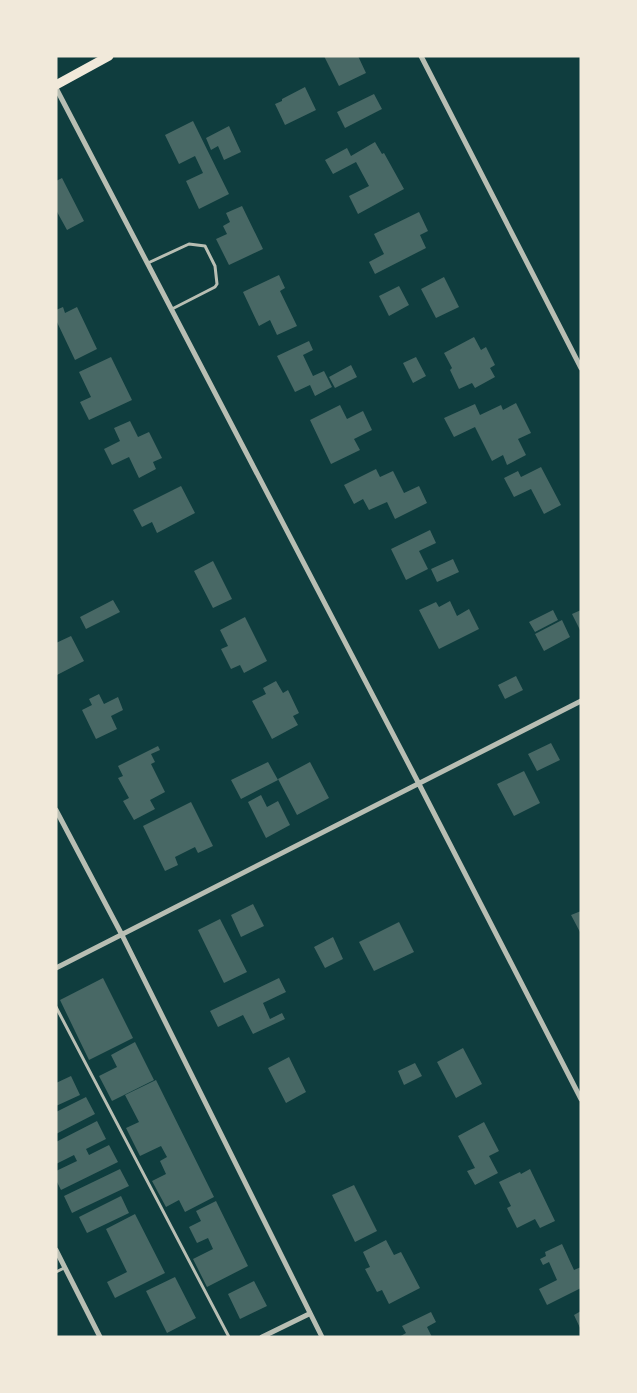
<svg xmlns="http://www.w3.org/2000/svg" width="637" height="1393" font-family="'Golos Text',sans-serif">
  <rect width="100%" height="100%" fill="#0f3d3e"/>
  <!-- building -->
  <path fill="#486865" d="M324,56h34l8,17 -27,13z
    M305,87l11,23 -31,15 -10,-21 7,-3v-2z
    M374,94l8,15 -37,19 -8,-16z
    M193,121l36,73 -30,15 -13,-28 17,-8 -8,-17 -16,8 -14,-29z
    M229,126l12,26 -17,8 -6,-14 -7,4 -5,-12z
    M375,142l7,12 2,-1 20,36 -46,25 -9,-18 20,-10 -13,-24 -23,12 -8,-14 22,-12 4,8z
    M62,178l22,43 -17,9 -11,-20v-29z
    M242,206l21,43 -34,16 -13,-26 11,-5 -4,-8 7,-4 -4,-9z
    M419,212l9,19 -8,4 6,13 -51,26 -6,-12 15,-8 -10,-20z
    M279,275l6,13 -5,3 17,35 -20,9 -7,-15 -11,6 -16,-34z
    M444,277l15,30 -23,11 -15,-29z
    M399,286l10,19 -20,11 -10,-20z
    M63,307l2,6 12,-6 20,42 -22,11 -19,-40v-10z
    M474,337l7,13 5,-3 9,18 -5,3 5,9 -20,11 -3,-5 -13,6 -9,-19 2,-2 -8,-15z
    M309,341l4,9 -10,5 10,21 11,-5 8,16 -17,9 -5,-11 -15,7 -18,-36z
    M111,357l21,43 -43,20 -9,-18 11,-5 -12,-25z
    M416,357l10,19 -13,7 -10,-20z
    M351,365l6,12 -22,11 -6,-11z
    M516,403l15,30 -13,6 8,16 -19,10 -4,-10 -11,6 -17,-34 -21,10 -10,-19 31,-14 5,11 21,-10 2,5z
    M340,405l7,14 16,-8 9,19 -18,9 6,11 -29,14 -21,-44z
    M130,421l8,16 11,-5 13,26 -9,4 3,7 -17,9 -10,-21 -17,8 -8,-16 16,-8 -6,-13z
    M541,467l20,38 -17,9 -13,-25 -17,8 -10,-19 14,-7 3,6z
    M376,469l4,8 13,-6 11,22 15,-7 8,17 -32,16 -8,-17 -18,8 -6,-11 -9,5 -10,-19z
    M181,486l14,27 -38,20 -5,-11 -10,5 -9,-17z
    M430,530l6,13 -17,8 9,18 -22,11 -15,-31z
    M453,559l6,13 -22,10 -6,-13z
    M213,561l19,38 -19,9 -19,-37z
    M113,600l7,12 -34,17 -6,-12z
    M450,601l7,15 12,-7 10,20 -40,20 -20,-39 17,-8 3,5z
    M553,610l5,10 -23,12 -6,-10z
    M581,610v22l-9,-18z
    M245,617l22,44 -23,12 -4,-8 -9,4 -10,-20 7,-3 -8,-16z
    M562,620l8,17 -26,14 -9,-17z
    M71,636l13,25 -27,14 -1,-32z
    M516,676l7,14 -18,9 -7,-14z
    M276,681l7,12 5,-3 11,23 -6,3 5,9 -26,14 -20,-38 14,-7 -3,-6z
    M99,694l5,10 14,-7 5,13 -12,6 6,13 -21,10 -14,-29 10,-5 -3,-6z
    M551,743l9,17 -23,11 -9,-17z
    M158,746l2,4 -9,4 4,8 -4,2 14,28 -15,8 5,9 -21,11 -11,-19 6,-3 -11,-20 5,-2 -5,-10z
    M268,762l10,18 -37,19 -10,-19z
    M310,762l19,36 -32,17 -19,-36z
    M524,771l16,32 -26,13 -17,-32z
    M261,795l6,12 11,-6 12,24 -24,13 -18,-36z
    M191,802l22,44 -15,7 -3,-6 -20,10 3,8 -13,6 -22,-45z
    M253,904l11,22 -23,11 -10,-22z
    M581,911v23l-10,-19z
    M220,919l27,53 -23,11 -26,-53z
    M399,922l15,30 -40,19 -15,-29z
    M333,937l10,22 -18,9 -11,-21z
    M103,978l30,60 -44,22 -29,-60z
    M279,978l7,14 -23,11 7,16 12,-6 3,6 -32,15 -10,-19 -25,12 -8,-16z
    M135,1042l19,38 -42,21 -13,-25 18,-9 -6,-12z
    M463,1048l19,36 -26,14 -19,-36z
    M289,1057l17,35 -20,11 -18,-35z
    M415,1063l7,13 -18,9 -6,-14z
    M71,1076l9,19 -24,11v-23z
    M156,1080l58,117 -29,15 -6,-12 -13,7 -14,-26 14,-7 -6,-13 7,-4 -6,-11 -21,10 -14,-28 13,-6 -14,-27z
    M86,1097l9,17 -39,20v-22z
    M97,1121l9,18 -20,10 3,6 20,-10 9,17 -57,28 -5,-10v-9l21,-10 -3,-6 -18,9v-22z
    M484,1122l15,29 -10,5 9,17 -23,12 -8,-14 8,-3 -17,-32z
    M120,1169l9,17 -57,27 -8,-17z
    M530,1169l25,52 -15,7 -5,-9 -18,9 -10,-20 4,-2 -12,-24 21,-10 1,2z
    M354,1185l23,46 -22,11 -23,-47z
    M121,1196l8,17 -42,20 -8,-16z
    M216,1201l32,65 -41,21 -14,-28 20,-10 -5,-11 -11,5 -8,-16 12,-6 -5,-10z
    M135,1214l30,59 -50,25 -8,-16 20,-10 -21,-43z
    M386,1240l8,15 7,-3 19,36 -31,16 -7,-14 -5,2 -12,-23 5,-2 -7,-15z
    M562,1244l12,26 7,-3v21l-34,17 -8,-16 18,-9 -8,-18 -6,3 -3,-6 6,-3 -1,-4z
    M175,1277l21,41 -29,15 -21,-42z
    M254,1281l13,25 -27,13 -12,-25z
    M581,1311v19l-7,-15z
    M431,1312l5,10 -9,5 5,10h-33l7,-4 -4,-7z"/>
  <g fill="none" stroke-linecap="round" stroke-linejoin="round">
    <!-- service -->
    <path stroke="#b8beb3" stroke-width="3" d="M148,263l41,-19 16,2 10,20 2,18 -2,3 -43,22
      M56,1007l173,330
      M56,1272l8,-4"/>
    <!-- minor -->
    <path stroke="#b8beb3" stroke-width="5" d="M421,56l160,312
      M56,88l363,696 162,315
      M56,810l66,125 200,402
      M56,968l525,-267
      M56,1250l44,87
      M262,1337l47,-23"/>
    <!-- secondary -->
    <path stroke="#f1e9da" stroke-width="9" d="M56,85l53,-29"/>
  </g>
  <!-- border -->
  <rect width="637" height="1393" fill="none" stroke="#f1e9da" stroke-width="115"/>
</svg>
